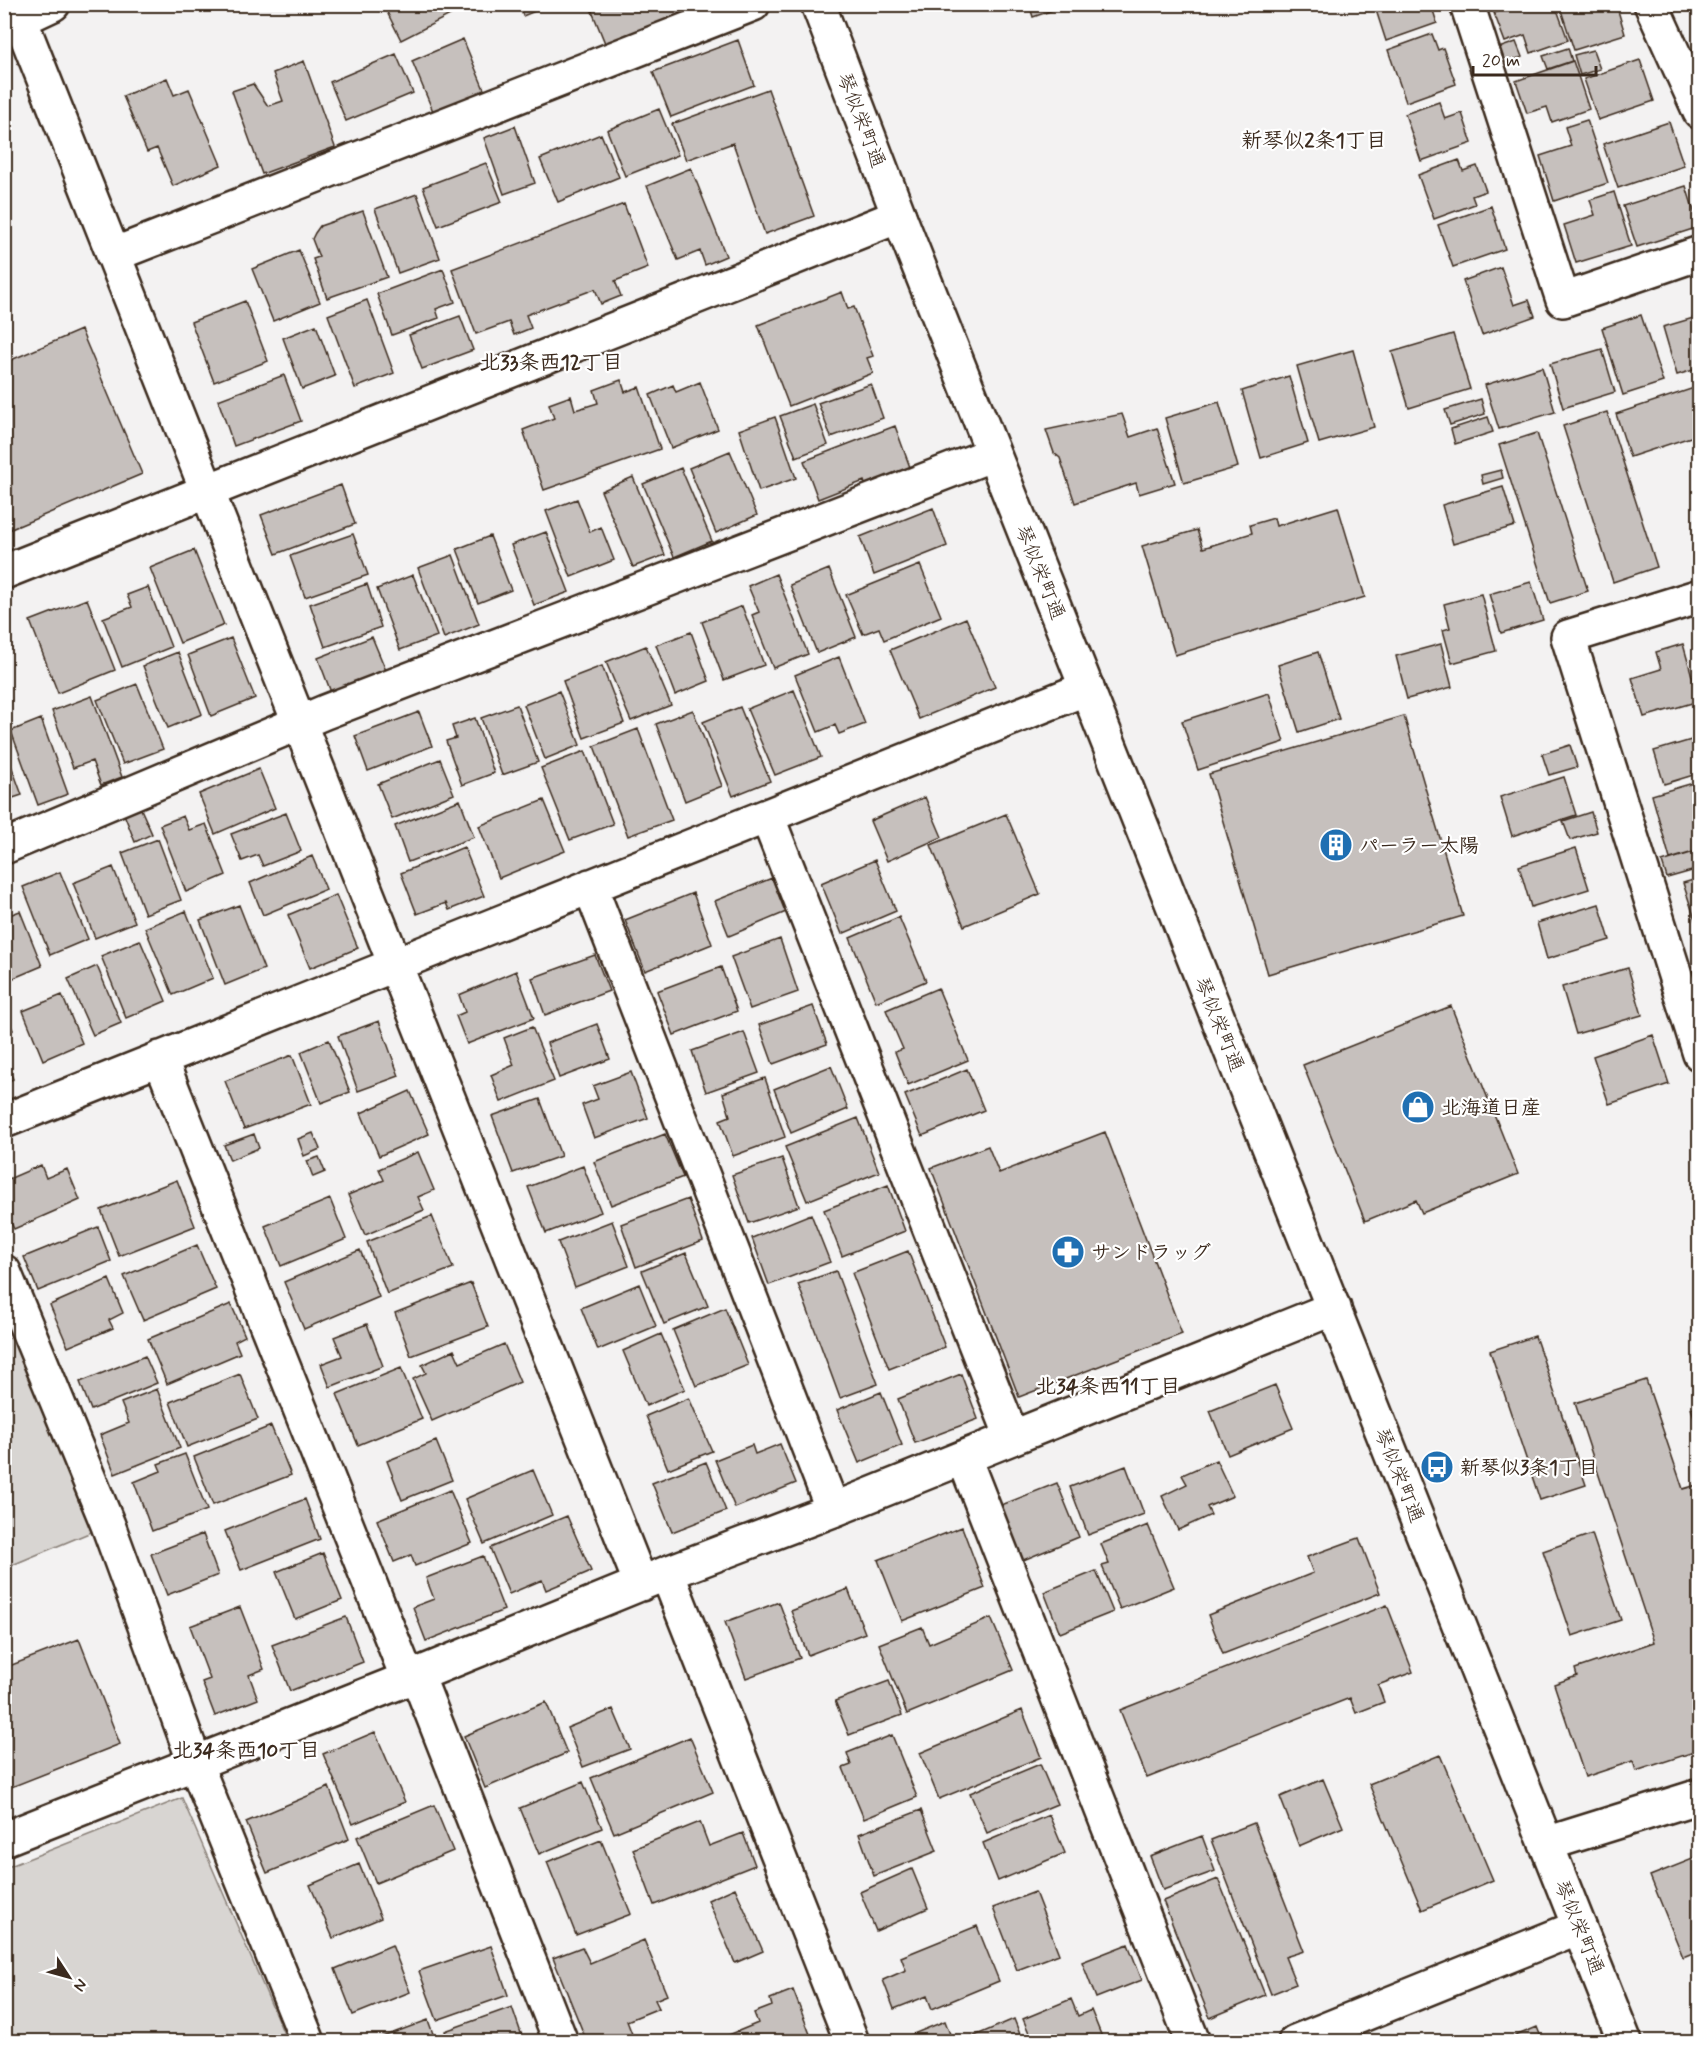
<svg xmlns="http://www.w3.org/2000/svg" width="1704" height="2046" font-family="Mynerve,'Klee One',sans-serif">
  <rect width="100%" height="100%" fill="#f3f2f2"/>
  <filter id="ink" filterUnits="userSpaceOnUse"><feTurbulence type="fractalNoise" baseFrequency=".0167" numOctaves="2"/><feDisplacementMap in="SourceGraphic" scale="12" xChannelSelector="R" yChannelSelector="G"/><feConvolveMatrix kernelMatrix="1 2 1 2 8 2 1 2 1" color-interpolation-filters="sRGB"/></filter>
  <g filter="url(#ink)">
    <!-- green -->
    <path fill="#d8d5d2" stroke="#8a8078" stroke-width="1.5" d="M30,1330l78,195 -103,43v-228z
      M182,1798l105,243h-282v-173z"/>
    <!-- building -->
    <path fill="#c6c0bd" stroke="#3b2a1e" stroke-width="1.5" d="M383,4h72l3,7 -57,29z
      M519,4h33l-29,12z
      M589,4h86l6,14 -74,30z
      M1029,4h41l-37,13z
      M1383,4h48l6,19 -51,18 -11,-34z
      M1519,4h36l13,36 -37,13 -6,-18 -20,7 -11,-29z
      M1559,4h57l9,30 -51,16z
      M1432,34l6,16 5,-2 13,36 -50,18 -18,-52z
      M463,39l23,55 -51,22 -23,-55z
      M738,40l16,45 -83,32 -18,-45z
      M1516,42l6,15 -21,7 -5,-15z
      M1568,48l4,13 -24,8 -5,-13z
      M1593,50l7,19 -20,6 -6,-20z
      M396,54l17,39 -67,28 -16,-39z
      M1640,60l14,41 -56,19 -14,-41z
      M304,61l31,86 -73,27 -30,-83 21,-7 15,22 15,-5 -10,-28z
      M1573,61l16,48 -37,13 -5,-15 -20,6 -11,-32z
      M167,78l7,17 15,-6 32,76 -48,21 -16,-38 -10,4 -24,-56z
      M768,89l46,127 -49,18 -32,-91 -47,17 -14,-36z
      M1439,102l6,17 17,-6 10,30 -51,18 -16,-47z
      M659,109l19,46 -53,21 -18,-46z
      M1587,120l21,63 -54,18 -14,-45 31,-10 -6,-19z
      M1669,122l15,44 -66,22 -15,-44z
      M515,126l20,57 -31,11 -20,-56z
      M601,134l18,43 -61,25 -18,-43z
      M1459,160l4,11 14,-5 9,25 -14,5 3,8 -41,15 -16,-44z
      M486,163l16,39 -64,24 -15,-39z
      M691,168l35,88 -21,9 -5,-14 -22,9 -31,-74z
      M1686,186l13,41 -62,20 -14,-41z
      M1614,192l17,54 -55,17 -12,-38 31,-10 -5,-15z
      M417,194l23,64 -42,15 -23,-64z
      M624,204l24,64 -33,13 6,15 -20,8 -6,-15 -69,26 5,13 -17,7 -5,-13 -33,12 -24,-65z
      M1491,206l14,43 -52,18 -15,-42z
      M363,211l24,66 -60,21 -14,-39 6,-2 -7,-18 3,-6 5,-7z
      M299,250l21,52 -47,19 -21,-52z
      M1501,267l13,38 15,-5 6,16 -53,19 -19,-54z
      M443,269l12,33 -19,7 3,9 -47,17 -15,-41z
      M842,292l6,17 6,-2 19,49 -6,2 6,15 -84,33 -31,-81z
      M367,300l27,73 -39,15 -27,-73z
      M245,301l23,60 -54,21 -23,-60z
      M1641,315l22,67 -40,13 -21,-67z
      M460,316l13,34 -51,19 -13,-34z
      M1700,316v52l-23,7 -14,-48z
      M316,325l19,51 -33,13 -19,-51z
      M81,330l61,144 -138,58v-169z
      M1453,334l17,55 -61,19 -17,-56z
      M1602,349l13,43 -52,16 -13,-44z
      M1353,350l21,77 -55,16 -22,-77z
      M1542,367l13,45 -56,17 -14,-44z
      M284,375l17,46 -67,25 -16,-46z
      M1289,376l19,67 -47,15 -19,-67z
      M621,380l4,12 14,-5 21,62 -116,41 -21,-60 31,-12 -5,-14 22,-8 4,14 23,-7 -4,-13z
      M700,382l18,47 -47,19 -21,-53 23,-10 3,7z
      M871,384l12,34 -52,19 -13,-34z
      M1700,386v48l-70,23 -14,-43z
      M1481,399l4,15 -35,11 -5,-15z
      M1219,402l19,65 -54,16 -19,-65z
      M813,404l15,41 -32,12 -16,-41z
      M1607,412l50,155 -44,15 -50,-156z
      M1122,414l8,23 27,-9 18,55 -36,11 -3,-11 -61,20 -15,-45 -6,-5 -8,-23z
      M775,417l21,61 -37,13 -20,-61z
      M1488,417l5,15 -38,12 -4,-15z
      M895,426l16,44 -45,17 -2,-6 -46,18 -14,-38z
      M1537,433l51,158 -38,12 -51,-158z
      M730,451l27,64 -41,18 -27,-65z
      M681,468l31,73 -38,16 -31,-73z
      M1501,470l2,8 -20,6 -2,-9z
      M633,477l32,78 -32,12 -32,-76z
      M341,485l14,39 -79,30 -15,-39z
      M1503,487l12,39 -62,18 -11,-39z
      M577,499l13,33 11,-5 13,33 -43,17 -25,-66z
      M1338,507l27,90 -190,58 -33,-109 55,-16 6,18 49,-15 -2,-8 24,-7 2,8z
      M933,508l14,38 -73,29 -14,-38z
      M546,532l23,60 -35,13 -23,-60z
      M353,534l15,41 -63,22 -15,-41z
      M490,536l21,54 -33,13 -21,-54z
      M194,550l30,75 -44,18 -30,-75z
      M453,555l26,69 -35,14 -26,-70z
      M920,565l21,51 -57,24 -5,-12 -16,6 -17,-39z
      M829,569l27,68 -39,16 -27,-68z
      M776,574l32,80 -35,14 -21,-53 7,-3 -11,-26z
      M413,575l24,61 -37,14 -23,-61z
      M1531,582l12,38 -42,13 -12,-39z
      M367,584l14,43 -56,20 -15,-43z
      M148,587l23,60 -49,20 -19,-49 29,-11 -5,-12z
      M1481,594l15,57 -44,12 -9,-33 7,-2 -6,-24z
      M87,599l28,71 -57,23 -28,-72z
      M742,606l22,59 -40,15 -22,-58z
      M966,618l29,69 -76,32 -29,-69z
      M691,632l18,49 -34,14 -19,-50z
      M372,637l15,36 -55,22 -14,-37z
      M231,638l24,60 -44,18 -23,-61z
      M1441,644l11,43 -45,12 -11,-43z
      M1683,644l16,57 -55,16 -12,-39 29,-9 -5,-17z
      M646,646l25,59 -40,16 -25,-59z
      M178,652l24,62 -34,14 -25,-62z
      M1318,652l21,67 -40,13 -21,-67z
      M839,657l26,67 -26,10 -4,-9 -17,7 -23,-57z
      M602,666l22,57 -40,15 -21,-57z
      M137,684l26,65 -40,15 -26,-64z
      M794,690l27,67 -46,18 -28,-66z
      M559,691l21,54 -35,14 -21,-54z
      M1269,693l15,49 -86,28 -16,-49z
      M92,696l30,81 -21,8 -9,-24 -19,7 -21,-57z
      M517,705l21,57 -36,13 -21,-57z
      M740,707l30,74 -37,15 -30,-74z
      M693,710l29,76 -37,15 -29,-77z
      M419,712l13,34 -64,25 -13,-35z
      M1404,716l59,200 -195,58 -59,-200z
      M475,718l19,55 -32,12 -16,-44 10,-3 -4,-12z
      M41,719l27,75 -30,11 -27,-74z
      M638,729l34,91 -44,16 -34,-90z
      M1698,738l2,35 -36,11 -10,-33z
      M1570,745l7,22 -28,8 -7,-21z
      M4,746l18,49 -18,6z
      M585,751l28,73 -43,16 -29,-72z
      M440,759l14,35 -62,25 -14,-35z
      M259,769l16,39 -60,26 -16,-40z
      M1564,777l12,38 -64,21 -12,-39z
      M1700,781v69l-30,9 -18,-64z
      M925,797l17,40 -55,24 -17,-40z
      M460,800l14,37 -66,25 -13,-36z
      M544,800l21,51 -66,27 -20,-52z
      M141,809l11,25 -17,8 -11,-28z
      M1591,812l6,20 -27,8 -7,-19z
      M286,813l15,38 -38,15 -5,-11 -16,6 -11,-27z
      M1006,814l34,80 -76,32 -33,-81z
      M183,816l6,14 17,-6 20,51 -40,17 -26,-67z
      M158,839l23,61 -36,14 -23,-61z
      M464,847l20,49 -35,14 -3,-7 -29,11 -16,-41z
      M1576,848l13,41 -58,18 -12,-41z
      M1694,852l5,17 -32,9 -5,-16z
      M312,856l14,33 -63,26 -13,-32z
      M875,860l21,51 -54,23 -21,-51z
      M113,867l22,55 -40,16 -22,-55z
      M60,872l28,67 -38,16 -27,-68z
      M772,878l14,34 -57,24 -14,-35z
      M1700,878v43l-4,1 -13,-39z
      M693,893l19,51 -67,27 -20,-51z
      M336,895l22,53 -48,20 -22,-53z
      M1599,904l11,36 -63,19 -10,-36z
      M239,905l25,64 -39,16 -25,-65z
      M20,911l22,55 -33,14 -5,-12v-51z
      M186,911l27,67 -40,17 -28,-67z
      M899,917l27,64 -50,21 -26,-64z
      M1700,936v20l-6,-19z
      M780,939l18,53 -48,17 -19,-52z
      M140,940l26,61 -40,17 -25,-62z
      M595,955l14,36 -64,24 -13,-37z
      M97,966l24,57 -28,12 -25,-56z
      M721,967l16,44 -63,24 -17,-44z
      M1628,968l14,47 -66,19 -14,-47z
      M516,971l18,47 -67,26 -11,-28 9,-4 -6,-17z
      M938,988l30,72 -60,25 -13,-33 8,-3 -17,-39z
      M62,995l20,48 -39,17 -20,-49z
      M813,1006l14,38 -54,20 -14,-39z
      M1451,1006l67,168 -96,39 -6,-13 -51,21 -62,-156z
      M4,1011l9,19 -9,3z
      M379,1021l20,55 -41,15 -20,-55z
      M597,1024l13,35 -51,19 -12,-35z
      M532,1027l22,54 -53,21 -10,-27 23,-10 -10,-27z
      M744,1032l15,41 -53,19 -14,-41z
      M1653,1035l16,49 -60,20 -16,-48z
      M329,1040l21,52 -29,11 -20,-51z
      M292,1055l19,49 -67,25 -19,-48z
      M4,1058l9,21 -9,4z
      M831,1066l17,43 -57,24 -17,-44z
      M967,1069l17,41 -62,26 -17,-41z
      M631,1072l17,46 -54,20 -12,-33 16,-6 -5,-13z
      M765,1078l20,59 -52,19 -13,-36 10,-4 -7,-23z
      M410,1091l19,43 -50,22 -18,-43z
      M540,1099l21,57 -48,17 -21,-57z
      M858,1118l21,54 -72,29 -22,-54z
      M1105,1132l77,202 -163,63 -88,-229 57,-22 11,27z
      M313,1133l7,16 -16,7 -6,-17z
      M254,1134l5,14 -29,12 -6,-15z
      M665,1134l18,43 -72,28 -17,-43z
      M418,1152l16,38 -16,7 6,13 -59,25 -17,-40 36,-15 -5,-11z
      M319,1157l6,15 -12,5 -6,-16z
      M782,1158l17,48 -50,17 -17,-48z
      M41,1165l5,13 21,-9 13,31 -66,29 -10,-21v-27z
      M583,1166l18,46 -55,21 -18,-46z
      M177,1180l18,46 -76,30 -18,-46z
      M888,1185l17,46 -63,25 -18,-46z
      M330,1199l16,40 -65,27 -16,-40z
      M688,1199l15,42 -67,26 -15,-43z
      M811,1214l19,48 -61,23 -17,-47z
      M432,1216l21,52 -66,26 -20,-52z
      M612,1221l17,45 -54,21 -17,-45z
      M98,1227l13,34 -73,30 -14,-34z
      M197,1245l19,44 -73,31 -19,-44z
      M360,1250l19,47 -75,32 -20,-47z
      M908,1251l37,96 -56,22 -37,-96z
      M686,1253l22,53 -44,18 -22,-53z
      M836,1271l42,113 -38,14 -42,-114z
      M109,1279l14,34 -14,7 4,8 -45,19 -18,-42z
      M471,1283l17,44 -77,29 -16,-43z
      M639,1284l17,42 -58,24 -17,-42z
      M231,1304l14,32 -10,5 5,12 -73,31 -19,-45z
      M725,1308l23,57 -52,21 -23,-56z
      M367,1324l16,42 -53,21 -9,-23 21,-8 -8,-19z
      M661,1334l24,55 -39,17 -23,-55z
      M1535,1336l51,149 -46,15 -50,-149z
      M504,1344l16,38 -88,39 -19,-42 13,-6 -4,-8 32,-15 6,13z
      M145,1356l12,27 -66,27 -11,-28z
      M401,1368l21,51 -64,26 -21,-51z
      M240,1374l18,45 -71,28 -17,-45z
      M961,1374l17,45 -63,24 -17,-44z
      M1646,1380l37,109 17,-5v266l-64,21 -3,-10 -48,16 -31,-93 23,-8 -2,-7 79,-27 -79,-239z
      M1275,1385l18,43 -65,27 -18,-44z
      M157,1389l23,59 -65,26 -15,-39 29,-12 -8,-20z
      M881,1392l21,53 -43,18 -22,-53z
      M689,1398l23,53 -44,18 -22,-53z
      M1700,1405v29l-9,-26z
      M271,1426l20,49 -78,30 -19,-48z
      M436,1441l16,39 -50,20 -15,-39z
      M780,1444l16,39 -61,25 -20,-48 37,-15 3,9z
      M185,1454l22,56 -55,21 -18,-49 27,-11 -3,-7z
      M1216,1460l17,36 -26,11 4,8 -33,15 -16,-34 25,-12 -5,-9z
      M706,1462l20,49 -54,21 -20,-49z
      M1126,1466l18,48 -56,21 -18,-48z
      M533,1470l19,45 -68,29 -19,-45z
      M1057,1483l22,54 -58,24 -22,-55z
      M450,1490l22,53 -57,23 -4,-11 -17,7 -17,-42z
      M305,1499l15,40 -79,31 -16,-39z
      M567,1516l24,55 -45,19 -4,-10 -33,14 -19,-46z
      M1148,1525l26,62 -54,22 -18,-43 7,-2 -8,-20z
      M962,1527l23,61 -83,33 -24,-61z
      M203,1534l15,41 -51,20 -16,-41z
      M1592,1534l29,86 -49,16 -29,-85z
      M1359,1538l21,55 -157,61 -15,-39 105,-42 -6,-16z
      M323,1553l19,47 -47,19 -19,-47z
      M483,1556l21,54 -78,31 -13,-34 21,-8 -8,-21z
      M1096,1571l17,41 -53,21 -16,-41z
      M848,1589l17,44 -57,22 -17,-44z
      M779,1602l21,56 -54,20 -21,-56z
      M1387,1605l26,67 -35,13 6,17 -28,11 -6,-15 -203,80 -27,-68z
      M240,1607l24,62 -15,6 9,24 -43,17 -13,-34 8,-3 -20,-53z
      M346,1617l17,45 -73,29 -18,-46z
      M991,1618l22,52 -106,44 -28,-70 43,-17 7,17z
      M79,1639l41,105 -116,46v-122z
      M889,1681l13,34 -53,20 -14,-34z
      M546,1702l21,51 -82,35 -21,-52z
      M613,1709l17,40 -47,18 -16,-39z
      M1022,1710l19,47 -102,42 -19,-46z
      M375,1732l30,70 -52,22 -30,-70z
      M892,1735l25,62 -53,22 -21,-51 8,-3 -4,-12z
      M690,1737l23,55 -99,41 -23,-55z
      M1440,1755l53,125 -71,30 -53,-126z
      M1040,1764l17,40 -70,29 -17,-40z
      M1323,1779l20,48 -44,19 -19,-49z
      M583,1782l19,46 -63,26 -19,-46z
      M329,1787l20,52 -82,34 -21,-51z
      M434,1805l19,46 -77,32 -19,-46z
      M921,1810l16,41 -63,25 -15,-42z
      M1049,1815l16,38 -67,28 -15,-38z
      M700,1822l9,24 34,-13 12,32 -101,40 -21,-56z
      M1254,1823l50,128 -19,6 11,27 -25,10 -60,-154z
      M1202,1836l13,35 -52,19 -13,-34z
      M601,1840l30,74 -55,21 -29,-73z
      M1700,1856v94l-17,7 -33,-81z
      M359,1864l22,54 -48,20 -23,-53z
      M912,1869l16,39 -52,23 -16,-39z
      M1218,1879l47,116 -55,23 -47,-117z
      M735,1888l28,63 -28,12 -27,-63z
      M1035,1892l24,62 -42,16 -24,-62z
      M977,1926l22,55 -67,28 -5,-13 -33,13 -11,-29 23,-10 -5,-13z
      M644,1940l23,55 -12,5 4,8 -32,13 5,13 -17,8h-28l-34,-84 29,-11 8,16z
      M1128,1944l14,36 -46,18 -14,-36z
      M392,1945l18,47 -57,23 -18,-46z
      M491,1946l17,49 -71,25 -18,-49z
      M793,1990l20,52h-87l-2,-5 34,-14 -4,-10 18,-7 -2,-7z
      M1071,1999l7,17 13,-6 13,32h-71l-10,-23z
      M512,2007l12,35h-76l-3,-11z
      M1014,2019l9,23h-58v-2z
      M428,2020l8,22h-67z
      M945,2021l8,21h-59z
      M1537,2027l6,15h-42z"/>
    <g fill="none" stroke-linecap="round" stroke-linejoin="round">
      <!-- minor casing -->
      <g stroke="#3b2a1e" stroke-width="38">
        <path id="minor" d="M14,4l627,1580
          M1467,4l96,296 137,-47
          M1651,4l49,108
          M4,27l49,-23
          M113,255l640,-251
          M4,572l895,-356
          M1700,596l-132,41 132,417
          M767,816l245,621
          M4,847l321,-135 668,-258
          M590,886l243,624
          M160,1058l248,621
          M4,1121l1083,-433
          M4,1272l104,253 87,238 113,279
          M964,1458l229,584
          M667,1573l185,469
          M417,1675l144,367
          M4,1839l413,-164 250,-102 166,-63 501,-202
          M1546,1844l154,-48
          M1295,2042l284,-115"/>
      </g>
      <!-- major casing -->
      <g stroke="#3b2a1e" stroke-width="38">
        <path id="major" d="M818,4l81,212 726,1826"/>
      </g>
      <!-- minor -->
      <use href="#minor" stroke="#fff" stroke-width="33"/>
      <!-- major -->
      <use href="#major" stroke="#fff" stroke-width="33"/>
      <!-- rail casing -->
      <g stroke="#3b2a1e" stroke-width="7">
        <path id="rail" d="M1697,4l3,7"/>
      </g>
      <!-- rail -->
      <use href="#rail" stroke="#fff" stroke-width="4.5" stroke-dasharray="14" stroke-linecap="butt"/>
    </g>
  </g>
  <!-- icons -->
  <defs>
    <g id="building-disc" transform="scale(1.725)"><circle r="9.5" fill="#1f6fb2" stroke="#fff"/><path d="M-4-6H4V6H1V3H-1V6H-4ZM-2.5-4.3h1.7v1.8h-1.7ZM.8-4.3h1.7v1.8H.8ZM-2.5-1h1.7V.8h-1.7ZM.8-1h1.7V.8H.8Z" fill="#fff"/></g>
    <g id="shop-disc" transform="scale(1.725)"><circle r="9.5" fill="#1f6fb2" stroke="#fff"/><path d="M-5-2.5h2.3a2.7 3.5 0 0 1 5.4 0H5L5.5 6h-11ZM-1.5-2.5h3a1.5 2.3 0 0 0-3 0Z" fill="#fff"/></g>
    <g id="pharmacy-disc" transform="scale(1.725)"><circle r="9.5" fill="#1f6fb2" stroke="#fff"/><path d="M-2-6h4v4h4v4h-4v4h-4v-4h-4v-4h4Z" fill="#fff"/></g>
    <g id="bus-disc" transform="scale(1.725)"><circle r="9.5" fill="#1f6fb2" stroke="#fff"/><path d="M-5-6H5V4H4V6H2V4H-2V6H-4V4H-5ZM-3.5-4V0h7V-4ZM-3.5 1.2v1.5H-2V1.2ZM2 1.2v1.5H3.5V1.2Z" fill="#fff"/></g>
  </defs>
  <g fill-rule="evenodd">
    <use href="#building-disc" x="1336" y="845"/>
    <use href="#shop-disc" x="1418" y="1107"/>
    <use href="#pharmacy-disc" x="1068" y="1252"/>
    <use href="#bus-disc" x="1437" y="1467"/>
  </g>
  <g text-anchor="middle" stroke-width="4.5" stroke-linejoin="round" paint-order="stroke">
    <!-- street labels -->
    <g font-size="20" fill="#3b2a1e" stroke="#fff">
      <text transform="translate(862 120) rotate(69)" y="7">琴似栄町通</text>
      <text transform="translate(1041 572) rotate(68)" y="7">琴似栄町通</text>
      <text transform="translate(1220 1024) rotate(68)" y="7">琴似栄町通</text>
      <text transform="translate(1400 1475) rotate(68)" y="7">琴似栄町通</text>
      <text transform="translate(1580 1927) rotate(68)" y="7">琴似栄町通</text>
    </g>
    <!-- poi labels -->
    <g font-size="20" font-weight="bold" fill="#3b2a1e" stroke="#fff" text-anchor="start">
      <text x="1359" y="852">パーラー太陽</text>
      <text x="1441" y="1114">北海道日産</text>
      <text x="1091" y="1259">サンドラッグ</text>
      <text x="1460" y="1474">新琴似3条1丁目</text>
    </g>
    <!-- neighbourhood labels -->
    <g font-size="21" font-weight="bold" fill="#3b2a1e" stroke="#fff">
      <text x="1314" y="147">新琴似2条1丁目</text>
      <text x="551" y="369">北33条西12丁目</text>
      <text x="1108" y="1393">北34条西11丁目</text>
      <text x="246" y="1757">北34条西10丁目</text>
    </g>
  </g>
  <!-- margin -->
  <rect width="1704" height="2046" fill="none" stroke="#fff" stroke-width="24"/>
  <rect x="12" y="12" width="1680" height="2022" fill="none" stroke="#3b2a1e" stroke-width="2" filter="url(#ink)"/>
  <!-- north arrow -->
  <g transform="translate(69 1977) rotate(126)" stroke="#ffffff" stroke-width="4.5" paint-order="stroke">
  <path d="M0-4.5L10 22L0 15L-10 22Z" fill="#3b2a1e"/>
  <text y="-9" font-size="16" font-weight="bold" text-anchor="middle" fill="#3b2a1e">N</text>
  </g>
  <!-- scale -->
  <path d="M1473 66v9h123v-9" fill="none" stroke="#3b2a1e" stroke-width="3"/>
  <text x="1482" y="66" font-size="18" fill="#3b2a1e" stroke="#ffffff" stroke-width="4.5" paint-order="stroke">20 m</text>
</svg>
